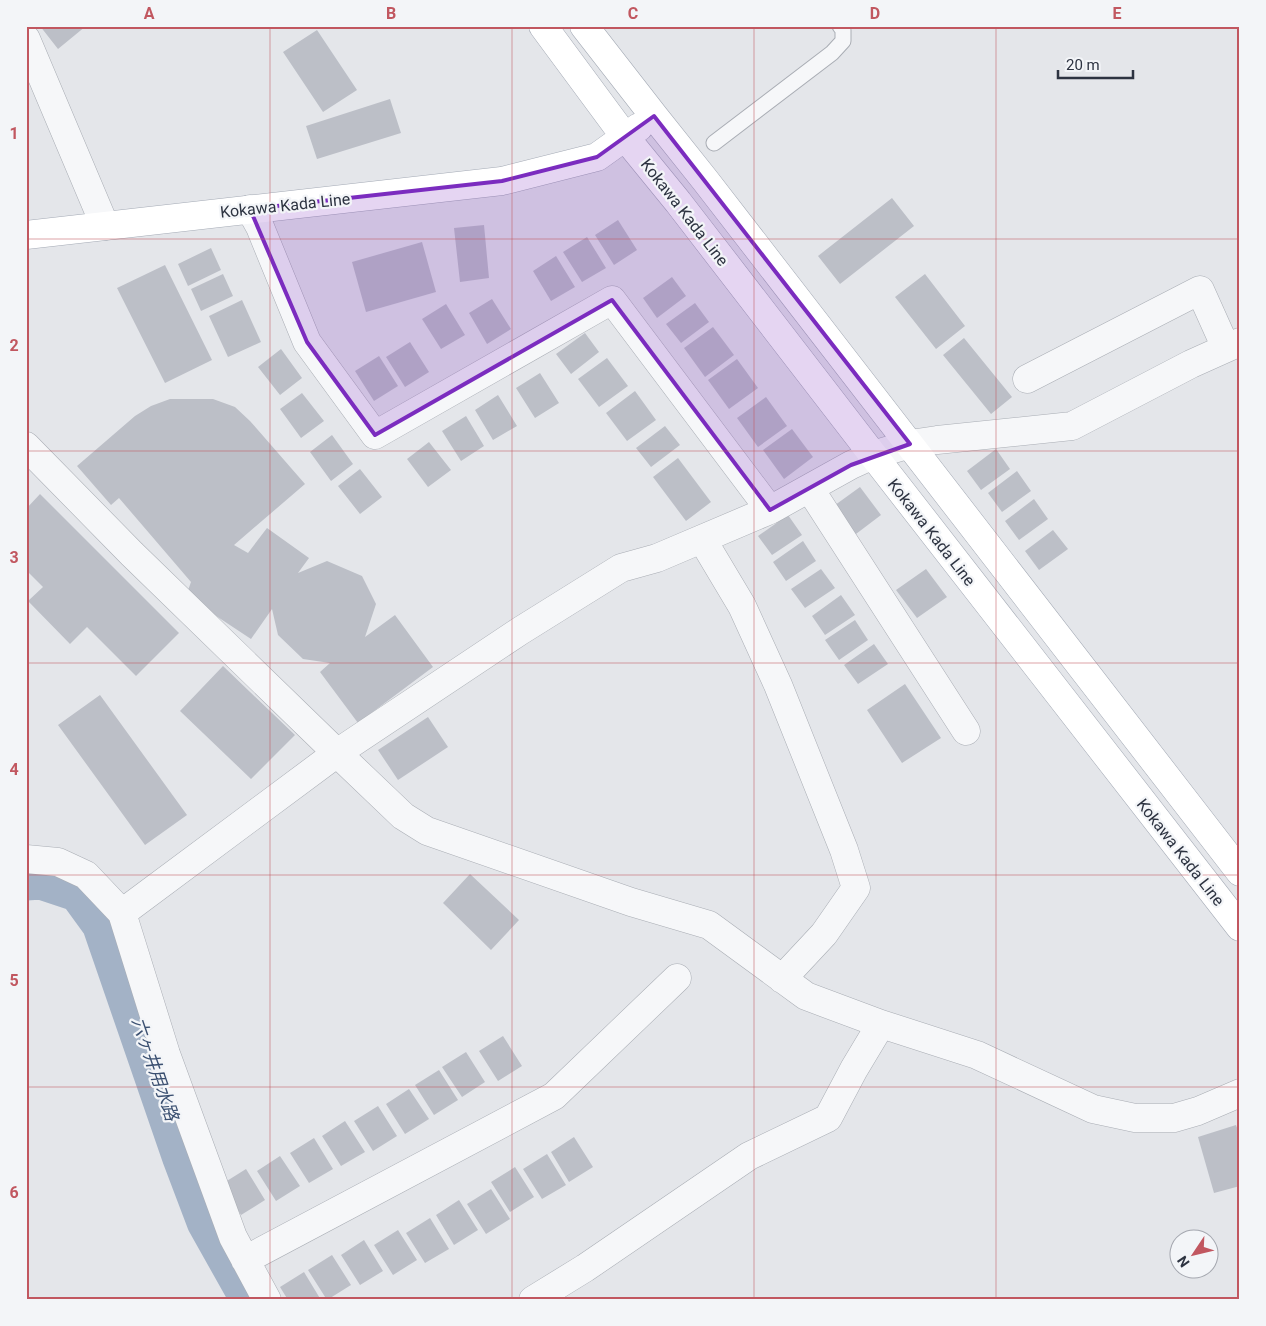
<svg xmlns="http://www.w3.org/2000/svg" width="1266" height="1326" font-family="Roboto,'Noto Sans JP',sans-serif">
  <rect width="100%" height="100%" fill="#e4e6ea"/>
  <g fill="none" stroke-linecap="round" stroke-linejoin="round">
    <!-- river -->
    <path stroke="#a3b2c6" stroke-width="45" d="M26,878l15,-1 39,13 24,33 80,232 25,66 41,73"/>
  </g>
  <!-- building -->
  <path fill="#bcbfc7" d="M40,26h46l-28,23z
    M317,30l40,60 -34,22 -40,-60z
    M390,99l11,34 -84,26 -11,-33z
    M892,198l22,28 -74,58 -22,-28z
    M618,220l19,30 -23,15 -19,-30z
    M484,225l5,53 -29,4 -6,-54z
    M587,237l19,31 -24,14 -19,-30z
    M422,242l14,50 -70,20 -14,-50z
    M211,248l10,22 -33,16 -10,-22z
    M556,256l19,31 -24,14 -18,-30z
    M165,265l47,95 -47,23 -48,-95z
    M223,274l10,22 -32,15 -10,-22z
    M925,274l40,52 -29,23 -41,-52z
    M672,277l14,19 -29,22 -14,-20z
    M492,299l19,30 -24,15 -18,-31z
    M242,300l19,42 -33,15 -19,-41z
    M695,303l14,19 -28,21 -15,-19z
    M446,304l19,31 -24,14 -19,-30z
    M713,327l21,28 -29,22 -21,-29z
    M585,333l14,19 -28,22 -15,-20z
    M964,338l48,59 -21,17 -48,-59z
    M410,342l19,30 -24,15 -19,-30z
    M281,349l21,29 -22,17 -22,-28z
    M379,356l19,30 -24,15 -19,-30z
    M607,358l21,28 -29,21 -21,-28z
    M737,359l21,29 -29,21 -21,-29z
    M540,373l19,30 -24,15 -19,-30z
    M635,391l21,29 -29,21 -21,-28z
    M302,393l22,28 -23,17 -21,-29z
    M498,395l19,31 -24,14 -18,-30z
    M766,397l21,29 -29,21 -21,-29z
    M170,399h43l22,8 15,14 55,63 -71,61 14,8 19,-25 42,30 -11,15 29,-12 35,15 14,28 -11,33 30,-22 38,52 -75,56 -38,-51 10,-9 -27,-4 -25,-24 -6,-26 -21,30 -65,-43 5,-14 -72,-84 -8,7 -34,-39 58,-50 16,-10z
    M466,416l18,30 -23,15 -19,-30z
    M665,426l15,19 -29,22 -15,-19z
    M792,429l21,28 -29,22 -21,-29z
    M332,435l21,29 -22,17 -21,-29z
    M429,442l22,28 -23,17 -21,-28z
    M996,449l14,20 -29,21 -14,-19z
    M678,458l33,44 -25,19 -33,-44z
    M360,469l22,28 -22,17 -22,-28z
    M1017,471l14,20 -29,21 -14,-19z
    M860,487l21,28 -29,22 -21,-29z
    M40,494l139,139 -43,43 -49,-49 -17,17 -42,-43 15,-14 -17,-17v-61z
    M1034,499l14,20 -29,21 -14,-19z
    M788,515l14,20 -30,20 -14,-19z
    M1053,530l15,19 -29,21 -14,-19z
    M803,541l13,20 -30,20 -13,-19z
    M821,569l14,19 -30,20 -14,-19z
    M926,569l21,28 -30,21 -21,-28z
    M841,595l14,20 -30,20 -13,-19z
    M855,620l13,20 -29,20 -14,-20z
    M874,644l14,20 -30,20 -14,-19z
    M223,666l72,69 -44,44 -71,-68z
    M905,684l36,54 -39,25 -35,-53z
    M100,695l87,120 -42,30 -87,-120z
    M428,717l20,30 -50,33 -20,-30z
    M470,874l49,46 -28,30 -48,-47z
    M503,1036l19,30 -24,15 -19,-30z
    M466,1052l19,30 -23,15 -20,-30z
    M439,1070l19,30 -24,15 -19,-30z
    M409,1089l20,30 -24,15 -19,-30z
    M378,1106l19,30 -24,15 -19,-30z
    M345,1121l20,31 -24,14 -19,-30z
    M1236,1125l4,11v50l-26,7 -16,-56z
    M574,1137l19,30 -24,15 -18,-30z
    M314,1138l19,31 -24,14 -19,-30z
    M547,1154l19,31 -24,14 -19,-30z
    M280,1156l20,30 -24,15 -19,-30z
    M515,1167l19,30 -24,15 -19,-30z
    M246,1169l19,31 -24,15 -19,-31z
    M491,1189l19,30 -24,15 -19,-30z
    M459,1200l19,30 -24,15 -18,-30z
    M430,1218l19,31 -24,14 -19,-30z
    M398,1230l19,30 -24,15 -19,-30z
    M364,1240l19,31 -23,14 -19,-30z
    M332,1255l19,30 -24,15 -19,-30z
    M304,1272l17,28h-33l-8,-13z"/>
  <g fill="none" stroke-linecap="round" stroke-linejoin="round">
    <!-- service casing -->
    <g stroke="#a9adb4" stroke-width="17">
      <path id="service" d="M714,143l118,-90 11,-12v-11l-3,-4"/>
    </g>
    <!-- minor casing -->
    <g stroke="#a9adb4" stroke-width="29">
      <path id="minor" d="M26,39l79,187
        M250,209l10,18 47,115 68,93 237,-135 158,210
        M1027,379l173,-89 26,58
        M26,446l106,108 205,199 66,63 24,15 204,71 78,23 97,71 75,28 96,31 116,54 42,9h39l24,-7 42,-18
        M810,489l156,242
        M702,539l40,67 36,79 66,165 12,38 -32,46 -42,45
        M26,859l32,3 28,13 36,38 44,141 67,183 34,63
        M122,913l215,-160 183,-122 101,-63 36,-10 113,-48 81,-45 22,-10 37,-11 27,-4 135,-14 119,-62 49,-22
        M245,1260l309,-164 123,-118
        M533,1300l52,-32 164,-112 79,-38 26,-49 27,-45"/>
    </g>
    <!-- primary casing -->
    <g stroke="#a4aab5" stroke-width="29">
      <path id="primary" d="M543,26l82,111 53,65 195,253 367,472
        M584,26l70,90 51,64 535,692
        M26,235l476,-54 95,-24 42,-30"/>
    </g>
    <!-- service -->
    <use href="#service" stroke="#f6f7f9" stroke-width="15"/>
    <!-- minor -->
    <use href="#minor" stroke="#f6f7f9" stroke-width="28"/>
    <!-- primary -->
    <use href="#primary" stroke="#fff" stroke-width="28"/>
  </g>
  <!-- marked area -->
  <path fill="#7b2cbf" fill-opacity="0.2" stroke="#7b2cbf" stroke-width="4" stroke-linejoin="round" d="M654,116l256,328 -59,21 -81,45 -158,-210 -237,135 -68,-93 -57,-133 252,-28 95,-24z"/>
  <!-- grid -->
  <path fill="none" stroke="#c15760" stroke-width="1" stroke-opacity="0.55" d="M270,26v1274M512,26v1274M754,26v1274M996,26v1274M26,239h1214M26,451h1214M26,663h1214M26,875h1214M26,1087h1214"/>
  <g text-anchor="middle" stroke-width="4.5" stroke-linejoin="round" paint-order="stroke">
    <!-- street labels -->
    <g font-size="16" fill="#2d3341" stroke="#f3f5f8">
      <text transform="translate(285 205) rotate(-6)" y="6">Kokawa Kada Line</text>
      <text transform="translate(685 212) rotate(52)" y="6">Kokawa Kada Line</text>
      <text transform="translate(932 532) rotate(52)" y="6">Kokawa Kada Line</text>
      <text transform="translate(1181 852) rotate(52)" y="6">Kokawa Kada Line</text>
    </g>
    <!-- water labels -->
    <g font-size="18" font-style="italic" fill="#3b5071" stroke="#f3f5f8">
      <text transform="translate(155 1069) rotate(71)" y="6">六ヶ井用水路</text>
    </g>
  </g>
  <!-- border -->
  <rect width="1266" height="1326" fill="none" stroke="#f3f5f8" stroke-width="55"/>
  <!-- north arrow -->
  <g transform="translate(1194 1254) rotate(235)"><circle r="24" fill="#f3f5f8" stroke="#a4a7af"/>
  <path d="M0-4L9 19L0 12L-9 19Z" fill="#c15760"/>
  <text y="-8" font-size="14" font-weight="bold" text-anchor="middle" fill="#2d3341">N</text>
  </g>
  <!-- scale -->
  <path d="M1058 70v8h75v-8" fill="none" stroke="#2d3341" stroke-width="2.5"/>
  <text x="1066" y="70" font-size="15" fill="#2d3341" stroke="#f3f5f8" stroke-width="4" paint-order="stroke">20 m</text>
  <rect x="28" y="28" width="1210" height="1270" fill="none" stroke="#c15760" stroke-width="2"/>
  <g font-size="16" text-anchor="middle" font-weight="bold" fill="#c15760">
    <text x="149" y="19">A</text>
    <text x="391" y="19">B</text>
    <text x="633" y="19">C</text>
    <text x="875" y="19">D</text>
    <text x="1117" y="19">E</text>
    <text x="14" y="139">1</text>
    <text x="14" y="351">2</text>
    <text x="14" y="563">3</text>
    <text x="14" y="775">4</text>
    <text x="14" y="986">5</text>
    <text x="14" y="1198">6</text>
  </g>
</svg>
